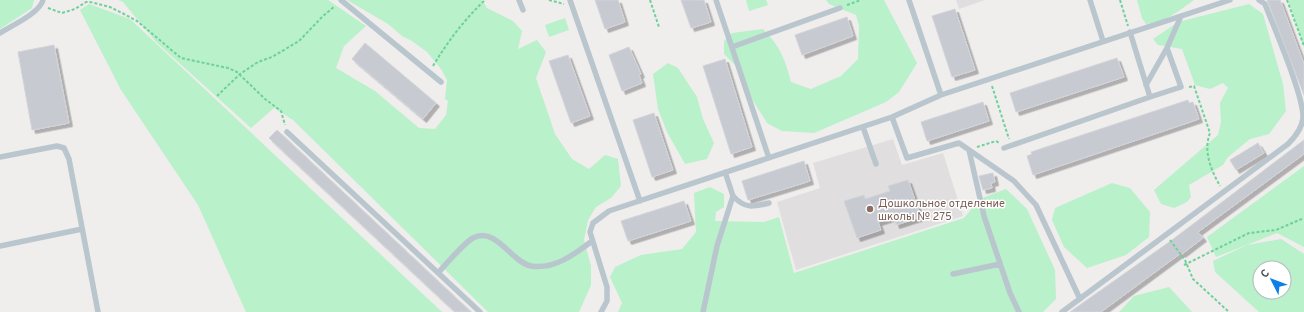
<svg xmlns="http://www.w3.org/2000/svg" width="1304" height="312" font-family="Overpass,sans-serif">
  <defs>
    <filter id="shadow"><feDropShadow dx="3.5" dy="3.5" stdDeviation="0" flood-color="#0004"/></filter>
  </defs>
  <rect width="100%" height="100%" fill="#f0eded"/>
  <!-- education -->
  <path fill="#e1dedf" d="M956,0h29l-26,9z
    M893,139l9,26 41,-12 20,63 -167,54 -19,-68 43,-14 -7,-25z"/>
  <!-- green -->
  <path fill="#b8f1ca" fill-rule="evenodd" d="M0,0h34l-2,8 -32,21z
    M118,0h210l38,26 -22,20 -8,22 39,23 44,37 16,1 11,-14 2,-14 -3,-2 2,-19 -6,-11 -14,-17 -15,-11 -10,-5 -14,-12 -41,-24h135l5,8 26,13 9,10 -4,18 19,-9 9,12 -10,26 19,56 17,25 17,10 16,-14 13,4 3,27 -10,12 -15,9 -8,13 -4,20 7,26v19l-12,27h-91l-195,-192 -19,-12 -23,20 -95,-86 -33,-40z
    M746,0h20l2,5 -19,6z
    M826,0h58l33,63 -18,29 -13,10 -72,31 -32,-2 -15,-8 -17,-27 -13,-29 -13,-13v-13l8,-8 31,-4c17,17 22,30 28,53l20,7 30,-13 17,-17 1,-33 -3,-11 -27,-11z
    M1137,0h57c-15,11 -29,22 -48,24l-4,-6z
    M1288,0h16v48z
    M89,4l41,15 312,293h-196l-48,-107 -77,-115 -41,-80z
    M1249,4l14,10 20,70 3,27 -17,23 -19,5 -22,18 -5,8 -34,20 2,12 -4,5 -13,6 -13,-4 -7,-14 64,-55 3,-13 -1,-19 8,-15 -5,-5 -13,6 -15,-4 -13,-36 -24,-4 -5,-6 25,-17z
    M565,18l4,12 -20,7 -4,-12z
    M668,63l10,5 19,29 6,22 11,24 -7,16 -22,5 -18,-32 -9,-23 -5,-35z
    M1304,166v81l-27,-14 -61,24 -9,-20z
    M1112,183l18,5 20,24 -1,25 -23,18 -39,13 -23,-21 -12,-27 3,-12z
    M710,187l14,7v13l-8,5 -1,9 49,1 15,-5 15,56 170,-55 16,-19 26,-10 21,20 28,61 1,29 -13,13h-425l4,-9 -12,-26 5,-10 26,-12 41,-6 14,-17 -2,-39z
    M1281,239l23,15v58h-45l-44,-40 -2,-11 34,-16zM1260,268h24v24h-24z
    M1169,287l23,25h-73l15,-16z"/>
  <!-- building -->
  <path fill="#c7cad0" stroke="#d1d4d9" filter="url(#shadow)" d="M595,0h23l7,22 -20,7z
    M681,0h23l7,22 -20,6z
    M1267,0h13l24,64v31z
    M955,9l20,61 -23,7 -20,-61z
    M847,17l6,19 -51,19 -7,-20z
    M365,43l71,60 -13,16 -71,-60z
    M54,45l15,78 -37,7 -14,-78z
    M629,47l12,27 -2,1 3,8 -20,8 -13,-36z
    M568,55l22,61 -19,7 -22,-62z
    M1117,58l7,19 -108,35 -6,-19z
    M725,59l27,88 -21,7 -28,-88z
    M1188,100l1,3 4,-1 6,17 -166,56 -6,-19 5,-2 -1,-2z
    M983,102l6,19 -62,20 -6,-19z
    M654,113l19,57 -21,7 -19,-57z
    M277,130l194,182h-16l-186,-174z
    M1304,140v14l-106,78 5,6 -21,16 -1,-1 -80,59h-31l102,-72z
    M1258,143l6,10 -28,17 -6,-10z
    M804,161l6,20 -62,19 -6,-19z
    M993,173l2,9 -4,1 1,5 -9,2 -4,-14z
    M908,180l13,37 -25,8 -2,-8 -16,5 3,8 -24,8 -13,-37 20,-6 1,4 25,-8 -2,-5z
    M684,201l7,20 -63,20 -7,-20z"/>
  <g fill="none" stroke-linecap="round" stroke-linejoin="round">
    <!-- path -->
    <path stroke="#6ed199" stroke-width="2" stroke-dasharray="3 2" stroke-linecap="butt" d="M549,0l15,4
      M650,0l9,27
      M1120,0l8,26
      M1287,0l17,46
      M847,5l14,-5
      M48,8l14,5 13,-4 11,-7h4l20,5 14,7 13,7 44,37 47,10 9,4 28,27 16,12 4,14
      M433,66c15,-25 31,-46 52,-66
      M992,86l17,53
      M1189,87l5,-1 16,47c-7,18 1,37 10,53
      M217,96l23,-22 18,-12 14,-5 27,-16 24,-25 12,-10
      M977,147l19,-6 3,2
      M1170,240l15,20 8,19 36,33
      M1184,265l65,-32 27,-3 28,-12"/>
    <!-- lane -->
    <path stroke="#bac6cd" stroke-width="5.5" d="M341,0l100,82
      M519,0l4,10
      M570,0l70,201
      M716,0l53,158
      M909,0l32,95
      M1090,0l13,41
      M0,33c11,-7 40,-20 43,-33
      M732,47l108,-39
      M1146,85l21,-37
      M1150,97l31,-10 -14,-39 14,-32
      M892,117l15,41 52,-15 55,38 22,24 44,94
      M863,127l13,37
      M287,132l193,180
      M1004,148l146,-51 -20,-65
      M969,150l15,66 26,77 9,19
      M0,157l57,-11 7,2 5,11 29,153
      M733,196c12,13 20,11 36,7
      M0,246l82,-17
      M438,273c8,-9 26,-30 35,-35 23,-12 38,24 58,28 23,4 44,-12 61,-25
      M953,274l47,-10
      M601,312l6,-11v-14l-17,-55 3,-9 16,-12 283,-94 49,-22 289,-95
      M703,312l14,-66 16,-50 -8,-24
      M1062,312l226,-168c7,-7 14,-15 15,-26 1,-22 -29,-90 -38,-114l-6,-4"/>
  </g>
  <!-- markers -->
  <circle fill="#8d6e63" stroke="#fff" stroke-width="1.5" cx="870" cy="209" r="4"/>
  <g text-anchor="middle" stroke-width="3" stroke-linejoin="round" paint-order="stroke">
    <!-- education labels -->
    <g font-size="11" fill="#785e54" stroke="#fff" text-anchor="start">
      <text x="878" y="207">Дошкольное отделение<tspan x="878" dy="13">школы № 275</tspan></text>
    </g>
  </g>
  <!-- north arrow -->
  <g transform="translate(1272 280) rotate(312)"><circle r="19" fill="#ffffff" stroke="#b4babe"/>
  <path d="M0-3L7 15L0 10L-7 15Z" fill="#0e7ee8"/>
  <text y="-6" font-size="11" font-weight="bold" text-anchor="middle" fill="#44525c">С</text>
  </g>
</svg>
